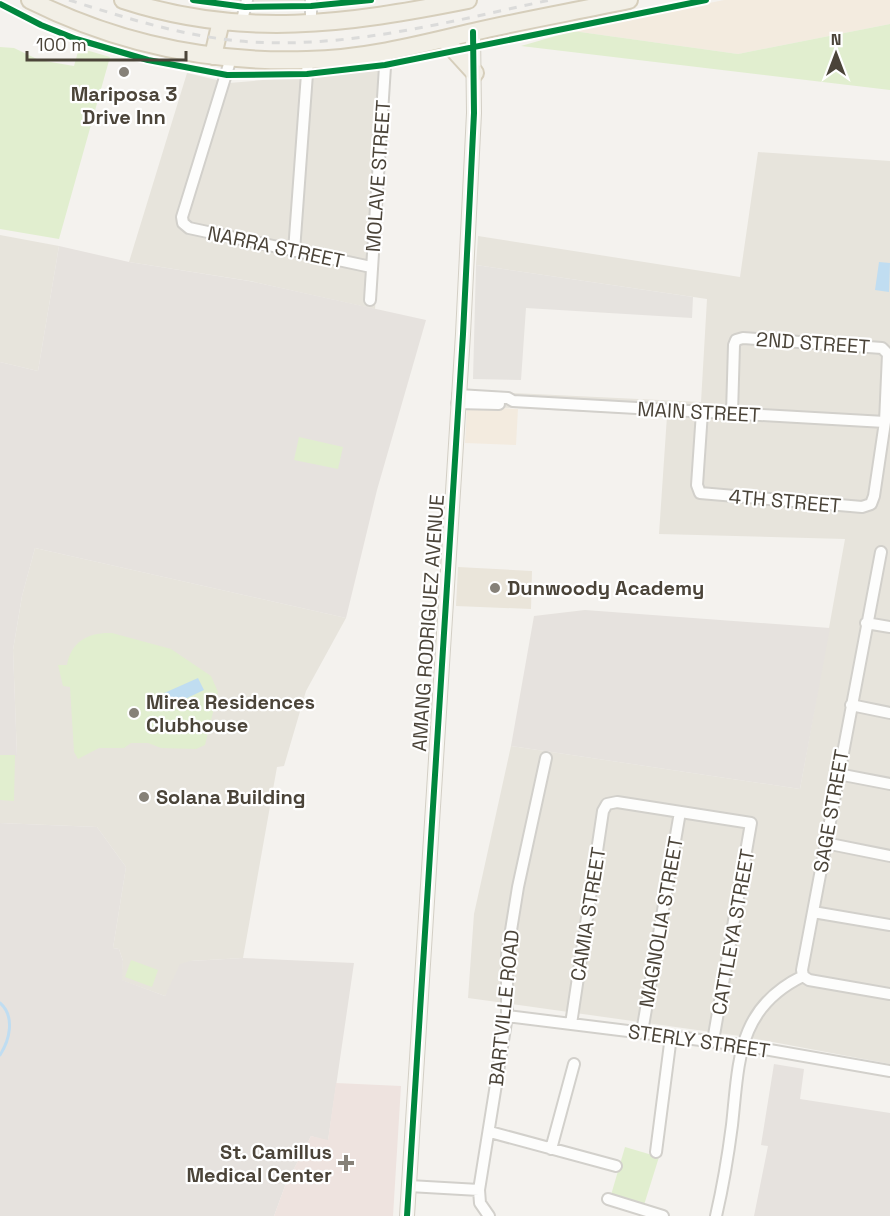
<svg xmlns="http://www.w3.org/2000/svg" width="890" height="1216" font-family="'Space Grotesk',sans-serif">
  <rect width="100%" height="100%" fill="#f4f2ee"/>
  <!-- residential -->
  <path fill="#e7e4dc" d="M210,0h136l-96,6z
    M390,69l-15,240 -125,-28 -121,-19 58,-189 42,10z
    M758,152l132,9v903l-150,-28 -272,-38 6,-84 37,-168 289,43 45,-250 -186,-5 8,-118 -195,-10 1,-15 228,11 6,-103 -231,-34 2,-29 262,41z
    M0,235l59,11 -21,125 -38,-9z
    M35,548l311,70 -40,73 -22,75 -7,1 -34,191 -53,3 -25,35 -44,-16 2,-19 -4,-12 -6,-1 13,-81 -29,-40 -97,-4v-67h17l-4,-106 9,-54z"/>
  <!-- commercial -->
  <path fill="#f3ebdf" d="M724,0h166v24l-152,30 -165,-23z
    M467,406l51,3 -2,36 -51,-2z"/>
  <!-- industrial -->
  <path fill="#e6e2de" d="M59,246l70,16 120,19 177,39 -49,170 -31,128 -311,-70 -13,48 -9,54 4,106h-17v-394l38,9z
    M585,610l245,18 -30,161 -289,-43 23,-130z
    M0,823l97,4 29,40 -13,81 6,1 4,12 -1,19 43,16 15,-32 10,-3 53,-3 111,5 -26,178 -17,-5 -26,50 -11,30h-274z
    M774,1064l30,5 -4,30 90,14v103h-136l14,-70 -7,-1z"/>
  <!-- education -->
  <path fill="#eae5da" d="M458,567l74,4 -1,38 -75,-3z"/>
  <!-- medical -->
  <path fill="#eee3df" d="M336,1083l65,3 -8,130h-119l11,-30 26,-50 17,4z"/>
  <!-- green -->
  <path fill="#e1eecf" d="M890,24v66l-369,-44 52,-15 165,23z
    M0,47l14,1 25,12 35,6 5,-18 31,9 -51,182 -59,-10z
    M299,437l44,10 -5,22 -44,-9z
    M112,633l59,16 40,27 7,16 -13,53 -9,4 -35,-1 -13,-5h-17l-7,5h-25l-21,11 -4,-7 -4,-65 -7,-1 -5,-21h9c4,-24 22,-33 45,-32z
    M0,755h15l-1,46 -14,-1z
    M131,960l27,10 -6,17 -27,-10z
    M625,1147l34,10 -15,48 -33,-10z"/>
  <!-- parking -->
  <path fill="#e6e3df" d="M476,265l217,32 -1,21 -166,-10 -5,72 -48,-1z"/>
  <!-- water -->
  <path fill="#c0ddf1" d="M879,262l11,1 -1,29 -14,-2z
    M198,678l6,12 -36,17 -6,-13z"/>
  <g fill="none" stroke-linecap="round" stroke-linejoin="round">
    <!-- stream -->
    <path stroke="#c0ddf1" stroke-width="3" d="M0,1003c16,14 9,38 0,52"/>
    <!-- minor casing -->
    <g stroke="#d2d0cb" stroke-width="14">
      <path id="minor" d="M311,0v24
        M241,24l6,-24
        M231,58l-49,159 1,6 6,5 182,39
        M294,251l14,-191
        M370,300l16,-249
        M458,395l50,3 5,3 372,21
        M457,403l42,1
        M702,412l-5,73 3,8 162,14 9,-3 3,-8 11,-74 3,-68 -6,-6 -139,-10 -7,2 -2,5 -2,68
        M866,623l24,4
        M851,705l39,8
        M838,774l52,10
        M825,843l65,13
        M813,912l77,13
        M803,976l-1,-6 79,-418
        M803,976l6,4 81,14
        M507,1016l234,29 149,26
        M571,1024l32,-213 4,-7 10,-2 134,21 -38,218
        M642,1032l38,-220
        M490,1132l126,34
        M551,1149l23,-85
        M656,1152l15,-116
        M409,1186l70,4
        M608,1199l55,17
        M489,1216l-9,-13 -1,-13 28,-174v-61l11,-68 28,-129
        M716,1216c7,-30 12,-60 16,-91 7,-64 5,-117 71,-149"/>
    </g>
    <!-- secondary casing -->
    <g stroke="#d3cfc5" stroke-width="16">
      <path id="secondary" d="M407,1216l56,-882 11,-221 -1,-81"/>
    </g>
    <!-- primary casing -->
    <g stroke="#d6cebb" stroke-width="20">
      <path id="primary" d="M30,0c86,43 181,63 277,60 57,-1 112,-15 166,-28 52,-12 104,-21 156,-32
        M123,0c119,39 225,24 345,0
        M444,39l31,34
        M213,56l8,-35"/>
    </g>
    <!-- minor -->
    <use href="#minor" stroke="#fdfdfc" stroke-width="10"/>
    <!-- secondary -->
    <use href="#secondary" stroke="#f7f6f1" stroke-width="14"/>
    <!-- primary -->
    <use href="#primary" stroke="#f2efe6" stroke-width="16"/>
    <!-- rail -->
    <path stroke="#dbdbda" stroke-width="3" stroke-dasharray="8 8" stroke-linecap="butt" d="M69,0c60,19 120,38 183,42 100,6 200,-21 298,-42"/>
    <!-- cycleway casing -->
    <g stroke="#fff" stroke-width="10">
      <path id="cycleway" d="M193,0l52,7 66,-1 60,-6
        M0,4l41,21 35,14 72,21 79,15 80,-1 78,-9 321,-65
        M407,1216l56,-882 11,-221 -1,-81"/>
    </g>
    <!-- cycleway -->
    <use href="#cycleway" stroke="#00873e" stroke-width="6"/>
  </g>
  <!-- markers -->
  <g fill="#868178" stroke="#fff" stroke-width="2">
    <circle cx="124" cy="72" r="6"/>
    <circle cx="495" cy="588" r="6"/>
    <circle cx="134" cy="713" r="6"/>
    <circle cx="144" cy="797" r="6"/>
    <path d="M343 1154h6v6h6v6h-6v6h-6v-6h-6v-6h6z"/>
  </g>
  <g text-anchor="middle" stroke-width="4.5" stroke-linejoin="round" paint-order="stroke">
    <!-- poi labels -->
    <g font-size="20" font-weight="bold" fill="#4b4439" stroke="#fff" text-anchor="start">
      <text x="124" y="101" text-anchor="middle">Mariposa 3<tspan x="124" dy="23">Drive Inn</tspan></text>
      <text x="507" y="595">Dunwoody Academy</text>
      <text x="146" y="709">Mirea Residences<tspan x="146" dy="23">Clubhouse</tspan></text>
      <text x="156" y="804">Solana Building</text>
      <text x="332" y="1159" text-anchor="end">St. Camillus<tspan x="332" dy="23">Medical Center</tspan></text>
    </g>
    <!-- street labels -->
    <g font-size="20" fill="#4b4439" stroke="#fff">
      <text transform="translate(378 176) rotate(-86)" y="7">MOLAVE STREET</text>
      <text transform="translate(276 247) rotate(12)" y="7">NARRA STREET</text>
      <text transform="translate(813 343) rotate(4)" y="7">2ND STREET</text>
      <text transform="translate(699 412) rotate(3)" y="7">MAIN STREET</text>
      <text transform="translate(785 501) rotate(5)" y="7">4TH STREET</text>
      <text transform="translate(428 623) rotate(-86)" y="7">AMANG RODRIGUEZ AVENUE</text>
      <text transform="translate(831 811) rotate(-80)" y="7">SAGE STREET</text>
      <text transform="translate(588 914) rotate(-81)" y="7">CAMIA STREET</text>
      <text transform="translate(661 922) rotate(-80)" y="7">MAGNOLIA STREET</text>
      <text transform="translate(733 932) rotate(-80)" y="7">CATTLEYA STREET</text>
      <text transform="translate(504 1008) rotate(-84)" y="7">BARTVILLE ROAD</text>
      <text transform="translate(699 1041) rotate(8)" y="7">STERLY STREET</text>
    </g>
  </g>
  <!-- north arrow -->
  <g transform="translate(836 54)" stroke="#ffffff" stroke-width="4.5" paint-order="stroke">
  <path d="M0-4.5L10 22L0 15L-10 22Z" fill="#4b4439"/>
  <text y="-9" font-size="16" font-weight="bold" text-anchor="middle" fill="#4b4439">N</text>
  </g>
  <!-- scale -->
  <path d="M27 51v9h159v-9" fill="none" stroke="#4b4439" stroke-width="3"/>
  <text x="36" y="51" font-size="18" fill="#4b4439" stroke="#ffffff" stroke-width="4.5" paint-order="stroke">100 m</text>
</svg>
